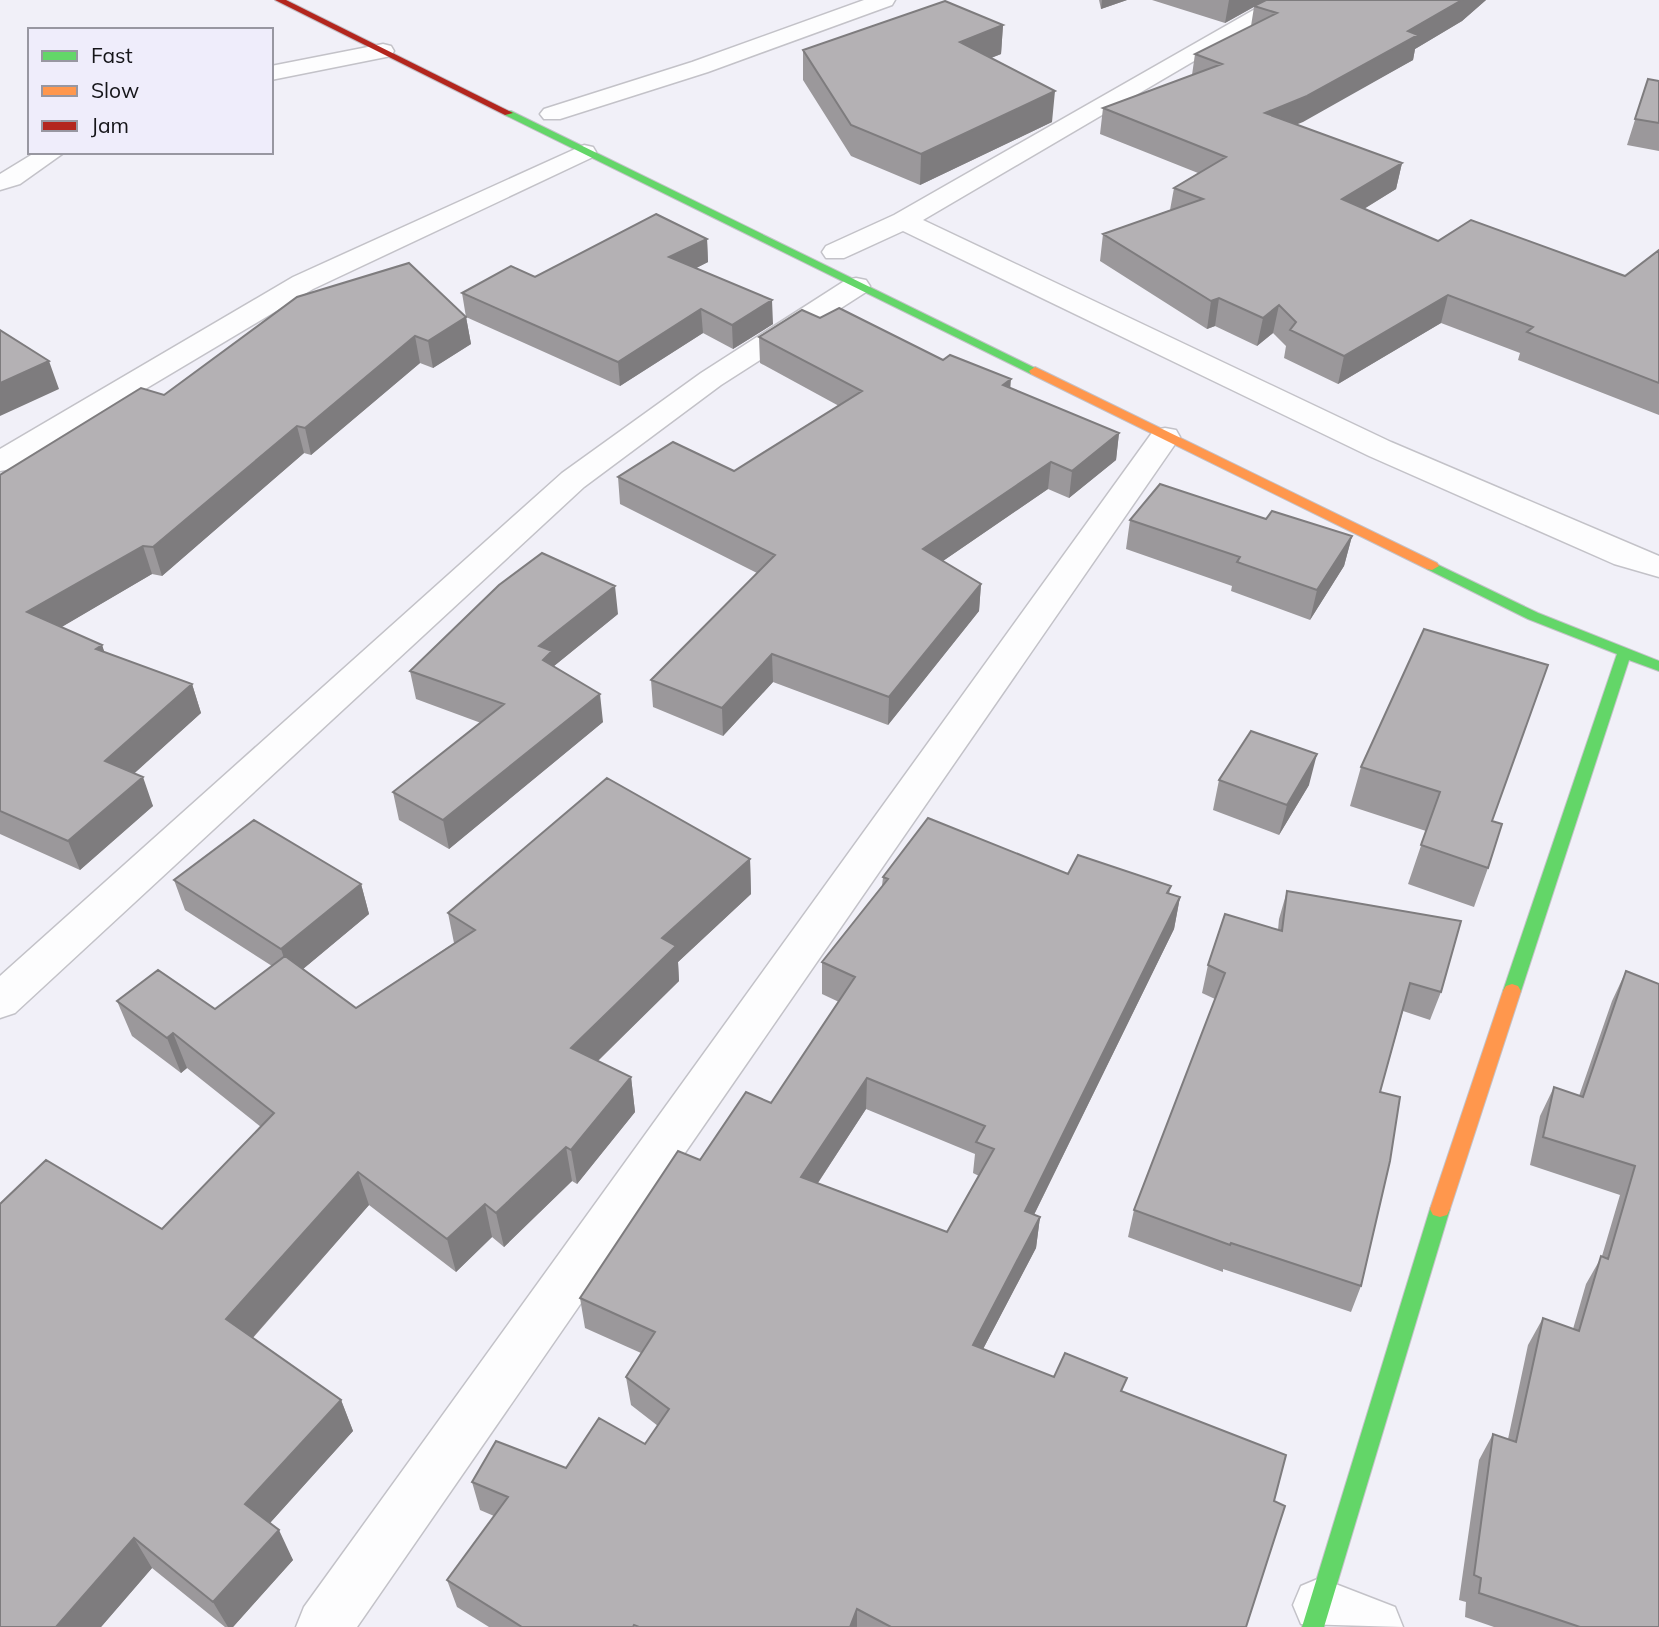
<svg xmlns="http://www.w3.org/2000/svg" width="1659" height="1627" font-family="Mulish,sans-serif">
  <rect width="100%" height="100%" fill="#f1f0f8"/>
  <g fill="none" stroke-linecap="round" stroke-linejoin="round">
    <!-- street casing -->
    <g stroke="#c3c2c8" stroke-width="3">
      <path id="street" d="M864,0h31l-3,5 -184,67 -148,47h-16l-4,-5 4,-5 148,-47z
        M1271,0h27l-375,220 468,222 268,114v21l-45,-13 -245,-108 -466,-225 -59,27h-18l-4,-6 4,-6 68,-31z
        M383,44l8,2 3,5 -3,5 -120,24v-14z
        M584,145l9,2 3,5 -3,5 -280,132 -302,180 -11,2v-22l293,-172z
        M36,152h29l-45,32 -20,6v-16z
        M856,278l10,2 4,6 -4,6 -145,93 -137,102 -569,526 -15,5v-42l562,-503 139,-100 145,-93z
        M1165,428l11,2 4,7 -823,1190h-61l8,-20 850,-1177z
        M1320,1578l75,29 8,20 -102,-3 -8,-19 8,-19z"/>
    </g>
    <!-- fast casing -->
    <g stroke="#c3c2c8" stroke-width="2">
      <path id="fast" d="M505,111h6l530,260 -2,3h-8l-526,-259z
        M1432,562l106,51 121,48v10l-30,-11 -108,331 -3,5h-12l-3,-5 114,-337 -89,-35 -101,-50 -2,-3z
        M1440,1201l7,2 3,6 -126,418h-22l128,-418 3,-6z"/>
    </g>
    <!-- slow casing -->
    <g stroke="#c3c2c8" stroke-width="2">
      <path id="slow" d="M1035,367l402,196 2,3 -7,4 -5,-1 -396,-195 -2,-3z
        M1512,984l6,2 3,5 -71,218 -3,6 -7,2 -7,-2 -3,-6 73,-218 3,-5z"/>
    </g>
    <!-- jam casing -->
    <g stroke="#c3c2c8" stroke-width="2">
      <path id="jam" d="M275,0h11l227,113 -8,2z"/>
    </g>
    <!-- street -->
    <use href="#street" fill="#fdfdfe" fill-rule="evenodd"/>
    <!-- fast -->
    <use href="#fast" fill="#63d668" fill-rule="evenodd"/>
    <!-- slow -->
    <use href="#slow" fill="#ff974d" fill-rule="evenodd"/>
    <!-- jam -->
    <use href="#jam" fill="#b3261e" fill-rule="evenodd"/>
  </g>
  <!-- wall -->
  <path fill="#9b989b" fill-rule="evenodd" d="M1099,0h28l-26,9z
    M1152,0h334l-24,21 -47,28 -2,11 -117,64 106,39 -6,26 -32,20 74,32 187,35 34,-26v165l-141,-55 2,-7 -79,-30 -103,61 -54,-26 2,-12 -13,-13 -16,13 -42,-20 -8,3 -107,-68 3,-27 67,-24 4,-22 24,-15 -98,-39 3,-26 89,-33 3,-21 56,-28 3,-19 -29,16z
    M1003,25l-2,29 -10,4 61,64 -132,63 -69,-29 -48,-76v-30z
    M1648,79l11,2v70l-32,-6z
    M707,239l1,23 -12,6 77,56 -40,25 -30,-16 -83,53 -154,-69 5,27 -38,24 -13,-5 -109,92 -7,-2 -142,123 -10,-2 -91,53 41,18 2,7 88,32 9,29 -67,60 19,33 -73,64 -80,-36v-359l164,-80 302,-78 -4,-24z
    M820,318l123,42 176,73 -3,27 -47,38 -21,-9 -105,72 38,23 -2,27 -91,114 -115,-43 -50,54 -70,-29 -2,-27 106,-107 -137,-69 -2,-27 116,-6 105,-65 -79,-43 -1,-26z
    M1266,519l86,17 -8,30 -34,54 -79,-29 1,-5 -106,-37 4,-29z
    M618,614l-64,52 49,56 -154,127 -50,-29 -6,-28 88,-69 -65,-24 -6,-28z
    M1424,629l68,192 -4,47 -14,39 -66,-23 18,-53 -76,-25 11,-39z
    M1219,780l90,5 -30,50 -66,-25z
    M750,859l1,35 -73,68 1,19 -81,80 33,16 4,35 -58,72 -5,-3 -68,66 -12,-10 -36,35 -87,-67 -116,133 88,62 12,31 -83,92 23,37 -60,67h-8l-73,-59 -51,59 61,-398 99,-102 -74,-59 -6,5 -49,-37 -15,-35 98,8 57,-43 -87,-56 -11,-30 187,4 8,30 -66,55 53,39 98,-65 -6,-30z
    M1068,874l103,12 -2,8 11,3 -6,32 -140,286 6,2 -4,31 -53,101 71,28 70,15 150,109 -28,126h-757l-32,-20 -10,-27 47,-64 -14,-6 -8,-28 94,-14 79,-24 13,-18 -27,-21 -5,-28 15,-24 -56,-25 -5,-30 120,-138 71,-57 68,-101 -17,-8v-32l60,-76 1,-9zM866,1109l109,45 -2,19 6,3 -32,56 -129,-49z
    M1287,891l154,101 -11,28 -27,-9 -23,81 -19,194 -10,26 -128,-43v3l-95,-35 6,-27 81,-211 -13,-6 6,-28 70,-35 1,-11z
    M1626,971l33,656h-165l-29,-10 1,-15 -7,-2 20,-140 14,-26 15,5 20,-94 15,-27 30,11 13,-45 16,-28 18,-61 -90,-30 10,-49 14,-29 25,9 33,-95z"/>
  <!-- shaded-wall -->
  <path fill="#7e7c7e" d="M1102,0h25l-26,9z
    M1229,0h37l-41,23z
    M1462,0h24l-24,21 -47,28 -2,11 -110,62 -43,17 5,-26z
    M1003,25l-2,29 -43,17 2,-29z
    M1055,91l-3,31 -132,63 1,-31z
    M1402,163l-6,26 -60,37 6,-27z
    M707,239l1,23 -37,19 -2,-24z
    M1448,295l-7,28 -103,61 6,-28z
    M1219,298l-4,28 -8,3 4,-28z
    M772,300l1,24 -40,25 -1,-24z
    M1279,305l-6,28 -16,13 6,-28z
    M701,309l2,24 -83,53 -2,-24z
    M466,317l5,27 -38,24 -5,-27z
    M415,336l5,27 -109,92 -6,-27z
    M49,361l10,28 -59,27v-33z
    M1011,379l-2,26 -6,-20z
    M297,426l7,27 -142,123 -9,-29z
    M1119,433l-3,27 -47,38 3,-27z
    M1051,462l-3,27 -127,87 2,-27z
    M1352,536l-8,30 -34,54 7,-30z
    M143,546l9,28 -114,67 -11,-29z
    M981,584l-2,27 -91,114 1,-28z
    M615,586l3,28 -64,52 2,13 -13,-4 -4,-29z
    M102,645l10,29 -16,-25z
    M772,654l1,28 -50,54 -1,-28z
    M192,684l9,29 -85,77 -11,-29z
    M600,694l3,28 -154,127 -6,-29z
    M1317,754l-8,31 -30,50 8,-30z
    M143,777l10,29 -73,64 -12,-29z
    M750,859l1,35 -73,68 1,19 -103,101 -5,-34 91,-110z
    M361,884l8,30 -78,65 -10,-30z
    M1180,897l-6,32 -153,312 4,-30z
    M173,1033l14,35 -6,5 -14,-35z
    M631,1077l4,35 -58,72 -6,-34z
    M867,1078l-1,31 -64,98 -1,-30z
    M566,1147l6,34 -68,66 -8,-34z
    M358,1172l11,33 -129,147 -14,-33z
    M485,1204l7,33 -36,35 -9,-33z
    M1040,1217l-4,31 -66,126 3,-29z
    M341,1400l12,31 -93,103 -15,-30z
    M279,1530l14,30 -60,67h-5l-15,-25z
    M134,1538l18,30 -51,59h-45z
    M857,1609v18h-7z"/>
  <!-- building -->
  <path fill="#b4b1b4" stroke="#7e7c7e" stroke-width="2" fill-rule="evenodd" d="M1266,0h196l-54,31 10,4 -111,61 -42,17 137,50 -60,36 96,42 33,-21 154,56 34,-26v133l-132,-51 6,-5 -85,-32 -104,61 -54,-26 6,-8 -17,-17 -16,13 -44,-20 -8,3 -108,-67 100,-35 -29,-11 52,-31 -123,-49 119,-44 -27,-10 82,-41 -23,-7z
    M945,1l58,24 -43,17 95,49 -134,63 -70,-29 -48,-75z
    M1648,79l11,2v42l-24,-4z
    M656,214l51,25 -38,18 103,43 -40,25 -31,-16 -83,53 -156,-69 49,-27 24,11z
    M409,263l57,54 -38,24 -13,-5 -110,92 -8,-2 -144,121 -10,-1 -116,66 75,33 -6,4 96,35 -87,77 38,16 -75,64 -68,-30v-336l141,-87 23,7 133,-98z
    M839,308l104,52 7,-5 61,24 -8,6 116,48 -47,38 -21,-9 -128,87 58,35 -92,113 -117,-43 -50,54 -71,-28 124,-125 -157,-78 55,-35 61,29 128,-80 -103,-54 43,-27 18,8z
    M0,330l49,31 -49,22z
    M1160,484l106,35 6,-8 80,25 -35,54 -80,-28 3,-5 -110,-37z
    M542,553l73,33 -76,60 13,5 -9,9 57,34 -157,126 -50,-28 111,-88 -94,-33 89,-86z
    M1424,629l124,36 -56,156 10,3 -14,44 -67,-23 19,-53 -79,-25z
    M1251,731l66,23 -30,51 -68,-25z
    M607,778l143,81 -88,79 14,8 -105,102 60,29 -60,73 -5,-3 -70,66 -11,-9 -38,35 -89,-67 -132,147 115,81 -96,104 34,26 -66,72 -79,-64 -78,89h-56v-423l46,-44 116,69 112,-116 -101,-80 -6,5 -50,-37 41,-31 57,39 70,-53 71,52 119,-78 -27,-17z
    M928,818l140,56 10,-19 93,31 -4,7 13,4 -155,314 15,6 -67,128 81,32 11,-24 62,25 -6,13 165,64 -12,46 11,5 -39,121h-355l-34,-18 -7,18h-211l-5,-2 -1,2h-111l-75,-47 61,-83 -36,-15 24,-41 70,27 33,-50 46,26 24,-35 -43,-32 29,-45 -75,-34 98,-147 22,9 46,-68 25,11 84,-126 -33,-15 66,-83 -5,-2zM867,1078l118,48 -9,16 18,7 -47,83 -146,-55z
    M254,820l107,64 -80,65 -107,-69z
    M1287,891l174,30 -20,71 -31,-9 -30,109 20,5 -10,64 -29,125 -130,-43 -1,2 -96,-35 91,-237 -17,-8 17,-51 57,17z
    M1626,971l33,13v643h-79l-101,-34 2,-15 -7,-3 19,-141 23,8 27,-124 36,13 22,-75 7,3 27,-93 -92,-29 11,-50 29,10z"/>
  <!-- legend -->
  <rect x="28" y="28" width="245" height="126" fill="#efedfb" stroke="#9897a1" stroke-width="2"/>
  <rect x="42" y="51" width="35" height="10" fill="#63d668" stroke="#9897a1" stroke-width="2"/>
  <text x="91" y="63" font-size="21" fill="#151519">Fast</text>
  <rect x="42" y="86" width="35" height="10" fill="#ff974d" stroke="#9897a1" stroke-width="2"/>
  <text x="91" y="98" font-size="21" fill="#151519">Slow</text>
  <rect x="42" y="121" width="35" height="10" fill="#b3261e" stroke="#9897a1" stroke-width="2"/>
  <text x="91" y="133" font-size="21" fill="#151519">Jam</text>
</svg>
